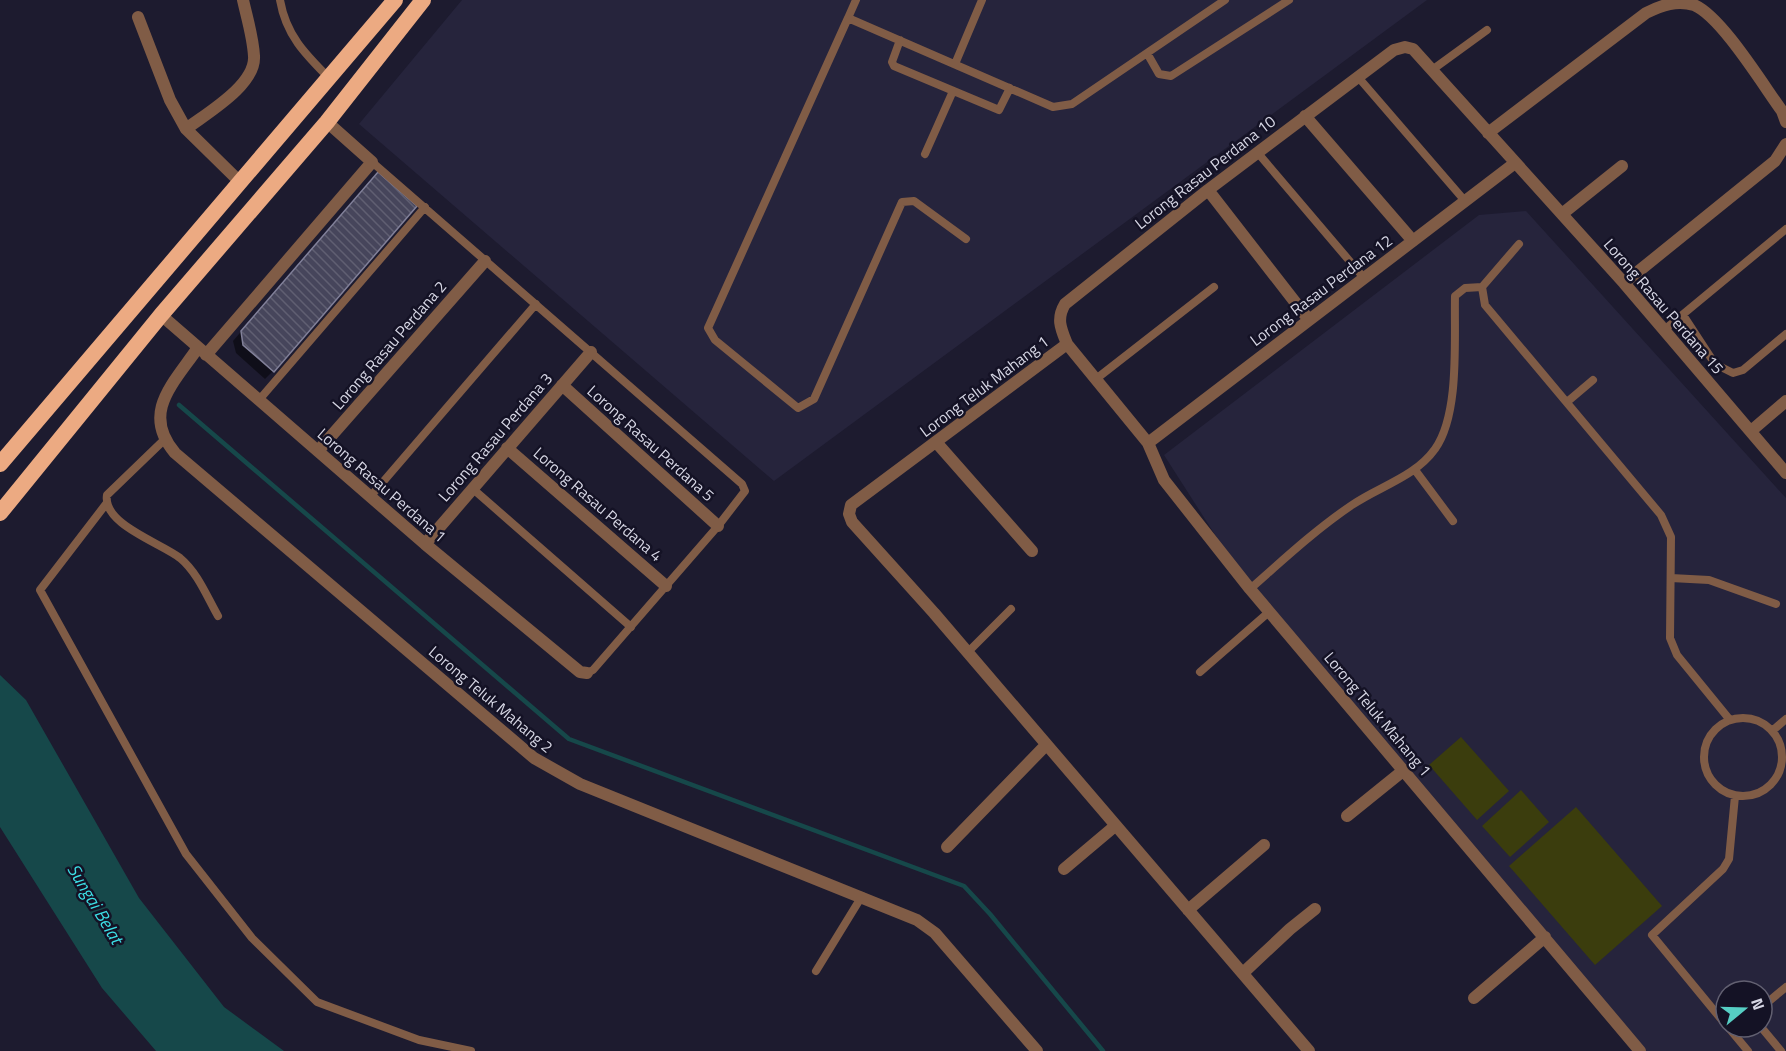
<svg xmlns="http://www.w3.org/2000/svg" width="1786" height="1051" font-family="'Titillium Web',sans-serif">
  <defs>
    <pattern id="building-back-hatch" width="6" height="6" patternUnits="userSpaceOnUse" patternTransform="scale(1.5)"><rect width="6" height="6" fill="#46455b"/><path d="M-1 5l2 2M0 0l6 6M5-1l2 2" fill="none" stroke="#605f72"/></pattern>
  </defs>
  <rect width="100%" height="100%" fill="#1d1b2f"/>
  <!-- built -->
  <path fill="#26243c" fill-rule="evenodd" d="M462,0h965l-653,481 -415,-357z
    M1526,211l260,287v553h-140l-418,-496 -64,-100 315,-240zM1726,991h36v36h-36z"/>
  <!-- garden -->
  <path fill="#3b3d0d" d="M1461,737l48,54 -32,29 -48,-55z
    M1521,790l28,32 -39,35 -28,-31z
    M1576,807l86,99 -67,59 -86,-99z"/>
  <!-- water -->
  <path fill="#16484a" d="M0,675l26,25 113,198 85,109 60,44h-128l-54,-63 -102,-161z"/>
  <!-- shadow -->
  <path fill="#0007" d="M370,182l-97,189 -8,8 -29,-26 -3,-12z"/>
  <g fill="none" stroke-linecap="round" stroke-linejoin="round">
    <!-- stream -->
    <path stroke="#16484a" stroke-width="4.5" d="M179,405l390,334 395,147 26,28 113,137"/>
  </g>
  <!-- building -->
  <path fill="url(#building-back-hatch)" stroke="#82819a" stroke-width="1.5" d="M378,172l39,34 -143,166 -31,-27 -2,-14z"/>
  <g fill="none" stroke-linecap="round" stroke-linejoin="round">
    <!-- service -->
    <path stroke="#805c46" stroke-width="8" d="M280,0c6,35 25,54 49,78
      M856,0l-8,18 205,89 19,-3 153,-104
      M848,18l-140,310 7,12 83,68 16,-9 88,-197 12,-1 52,38
      M900,40l-8,22 2,4 105,44 11,-22
      M1147,53l12,21 12,2 118,-76
      M955,64l27,-64
      M1432,70l55,-40
      M1358,77l107,124
      M1257,152l107,126
      M925,154l28,-63
      M372,162l370,322 3,7 -27,35 -125,144 -6,3
      M1519,244l-37,43 3,18 176,210 10,22 -1,101 7,17 53,65
      M1683,315l32,49 18,9 10,-3 43,-36
      M1664,330l122,-101
      M1096,379l118,-92
      M259,400l166,-193
      M1567,402l26,-22
      M164,440l-57,55c-5,29 54,48 73,63 18,15 27,39 38,58
      M1415,470l38,51
      M473,489l158,138
      M370,497l166,-193
      M106,504l-66,86 146,264 66,84 65,64 102,38 52,11
      M1671,578l38,2 67,24
      M1250,589c33,-29 65,-59 102,-84 28,-19 63,-28 83,-56 25,-35 19,-110 20,-153l10,-8 17,-1
      M967,653l44,-44
      M1200,672l69,-60
      M1704 757a39 39 0 1 1 78 0a39 39 0 1 1-78 0Z
      M1772,731l14,-12
      M816,971l46,-75
      M1762,1007l24,-20
      M1726,1025l-74,-90 71,-66 6,-10 6,-63
      M1728,1027l20,24
      M1761,1027l20,24"/>
    <!-- minor -->
    <path stroke="#805c46" stroke-width="12" d="M138,17l32,83 16,29 54,53
      M1305,116l108,125
      M186,129c21,-16 70,-44 68,-73 -1,-19 -7,-38 -11,-56
      M1488,133l158,-120c16,-8 31,-13 48,-8 27,11 69,80 88,106l4,11
      M1208,190l101,130
      M1562,214l60,-48
      M1624,283l151,-122 11,-17
      M161,315l264,229 155,128 7,1
      M1067,344l-216,161 -2,9 3,8 82,91 375,438
      M197,349c-24,35 -56,64 -22,104l359,305 46,26 337,136 18,13 102,118
      M206,355l166,-193 -45,-40
      M562,385l156,141
      M1751,431l35,-30
      M936,442l96,109
      M1148,443l367,-280
      M507,448l159,138
      M318,451l167,-190
      M425,544l166,-192
      M1347,816l57,-46
      M947,847l99,-102
      M1064,869l51,-43
      M1188,910l76,-65
      M1243,973l47,-44 25,-20
      M1474,998l71,-61
      M1640,1051l-390,-462 -86,-109 -16,-37 -81,-99c-6,-15 -11,-25 -2,-40l143,-114 186,-140 11,-3 8,2 211,234 162,190"/>
    <!-- trunk -->
    <path stroke="#ecaa82" stroke-width="16" d="M0,464l395,-464
      M0,513l161,-198 166,-193 96,-122"/>
  </g>
  <g text-anchor="middle" stroke-width="5" stroke-linejoin="round" paint-order="stroke">
    <!-- street labels -->
    <g font-size="16" fill="#d6d6e4" stroke="#141225">
      <text transform="translate(1205 172) rotate(-38)" y="6">Lorong Rasau Perdana 10</text>
      <text transform="translate(1321 290) rotate(-37)" y="6">Lorong Rasau Perdana 12</text>
      <text transform="translate(1664 306) rotate(49)" y="6">Lorong Rasau Perdana 15</text>
      <text transform="translate(389 345) rotate(-49)" y="6">Lorong Rasau Perdana 2</text>
      <text transform="translate(984 386) rotate(-37)" y="6">Lorong Teluk Mahang 1</text>
      <text transform="translate(495 437) rotate(-49)" y="6">Lorong Rasau Perdana 3</text>
      <text transform="translate(651 443) rotate(42)" y="6">Lorong Rasau Perdana 5</text>
      <text transform="translate(382 485) rotate(41)" y="6">Lorong Rasau Perdana 1</text>
      <text transform="translate(598 504) rotate(41)" y="6">Lorong Rasau Perdana 4</text>
      <text transform="translate(491 699) rotate(40)" y="6">Lorong Teluk Mahang 2</text>
      <text transform="translate(1378 714) rotate(50)" y="6">Lorong Teluk Mahang 1</text>
    </g>
    <!-- water labels -->
    <g font-size="18" font-style="italic" fill="#3cdee5" stroke="#141225">
      <text transform="translate(95 904) rotate(59)" y="6">Sungai Belat</text>
    </g>
  </g>
  <!-- north arrow -->
  <g transform="translate(1744 1009) rotate(71)"><circle r="28" fill="#141225" stroke="#626071" stroke-width="1.5"/>
  <path d="M0-4.5L10 22L0 15L-10 22Z" fill="#56cec4"/>
  <text y="-9" font-size="16" font-weight="bold" text-anchor="middle" fill="#d6d6e4">N</text>
  </g>
</svg>
